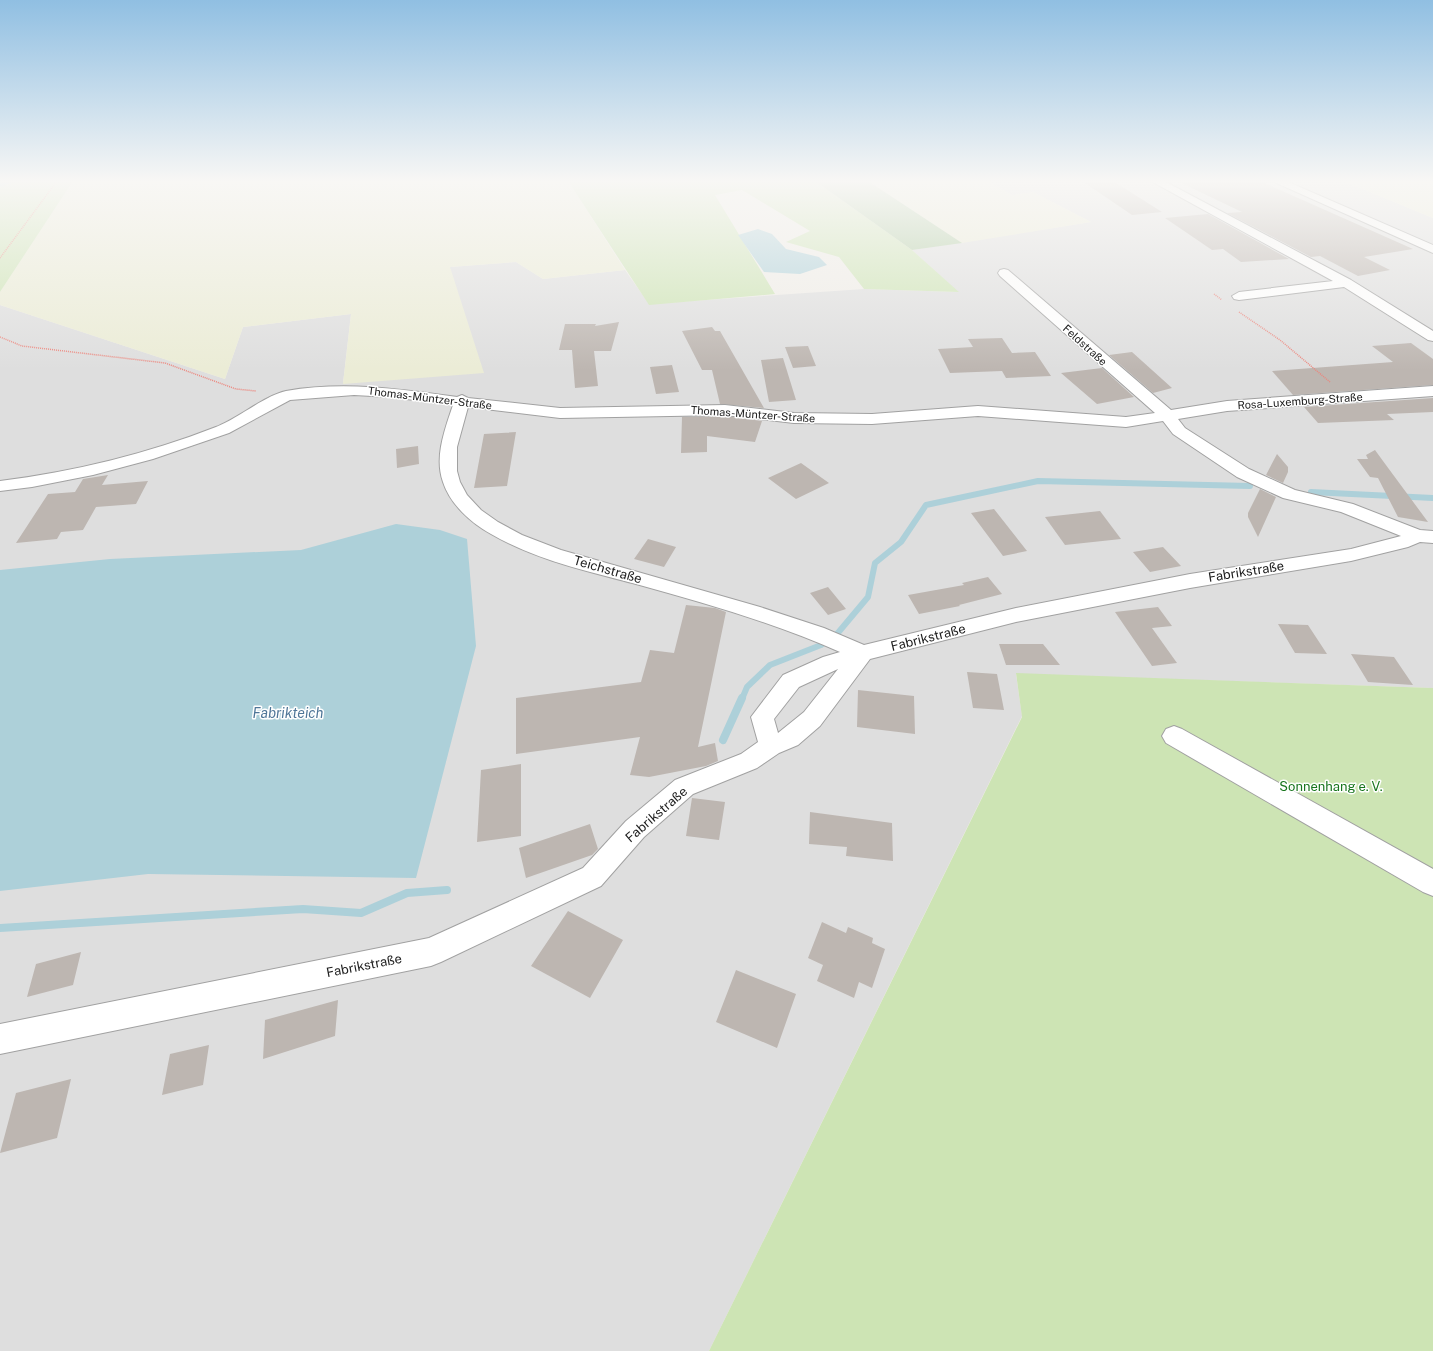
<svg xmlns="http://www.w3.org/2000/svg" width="1433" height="1351" font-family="'Public Sans',sans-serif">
  <rect width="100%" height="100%" fill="#f0ede8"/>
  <!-- residential -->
  <path fill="#dedede" d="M988,181h355l90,37v470l-417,-14 6,42 -313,635h-709v-1046l225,74 18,-52 108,-13 -8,69 107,-116 66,-5 27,17 82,-9 24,34 215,-15 94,3 -46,-42 179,-28 -58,-30 -21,3z"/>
  <!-- farmland -->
  <path fill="#ebecd6" d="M73,181h495l57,89 -82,9 -27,-17 -66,5 34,106 -141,11 8,-70 -108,13 -18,52 -225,-74v-13z
    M868,181h120l24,14 21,-3 58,30 -129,21z
    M1343,181h90v37z"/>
  <!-- grass -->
  <path fill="#cde4b4" d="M0,181h73l-73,111z
    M568,181h247l97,69 47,42 -95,-3 -25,-32 -53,-15 24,-11 -68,-41 -27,5 60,99 -126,11z
    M1016,673l417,15v663h-724l313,-634z"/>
  <!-- forest -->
  <path fill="#aecba1" d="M815,181h53l94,62 -50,7z"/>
  <!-- water -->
  <path fill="#add0d9" d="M758,229l14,5 14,15 33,8 8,8 -27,9 -36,-2 -26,-37z
    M396,524l44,6 27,9 9,107 -60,232 -268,-4 -148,17v-321l110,-11 191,-9z"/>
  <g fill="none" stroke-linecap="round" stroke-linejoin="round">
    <!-- stream-far2 -->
    <path stroke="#add0d9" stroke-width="3.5" d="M0,185l12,-4"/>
    <!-- stream-far1 -->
    <path stroke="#add0d9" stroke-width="6" d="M1311,492l122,6
      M742,699l5,-12 23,-22 51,-20 16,-11 31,-37 7,-34 26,-21 25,-37 112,-24 212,5"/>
    <!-- stream -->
    <path stroke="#add0d9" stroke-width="8" d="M723,740l19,-42
      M0,928l303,-19 58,4 46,-20 40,-3"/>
  </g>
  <!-- building -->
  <path fill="#bdb6b1" d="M1113,181l49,31 -30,3 -47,-32z
    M1177,181h83l153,68 -49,8 26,13 -32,6 -38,-20 -9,1 -84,-44 15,-1z
    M1208,214l81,45 -48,3 -18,-13 -11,1 -47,-32z
    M619,322l-8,29h-17l4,35 -23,2 -3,-38h-13l6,-26h31l-1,2z
    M712,327l3,4h5l44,77 -44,-4 -8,-34h-10l-20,-39z
    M1002,338l10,15 23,-1 16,24 -45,2 -4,-7 -52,2 -12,-24 35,-2 -5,-8z
    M1411,343l22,16v26l-140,10 -21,-24 121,-9 -21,-16z
    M808,346l8,20 -23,2 -8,-21z
    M1132,352l40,36 -19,5 -44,-38z
    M783,358l13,42 -27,2 -8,-42z
    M672,365l7,27 -23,2 -6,-27z
    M1102,368l32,29 -37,7 -36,-31z
    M1433,398v14l-46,2 7,6 -76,3 -14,-16z
    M725,416l37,5 -7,21 -48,-6v16l-26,1 1,-36z
    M516,432l-9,54 -33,2 10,-54z
    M418,446l1,18 -22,4 -1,-19z
    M1375,450l8,11 45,61 -30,-5 -20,-39 -8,-1 -13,-18h11l-2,-4z
    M1277,454l11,13v5l-5,11 -17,-8z
    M801,463l28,20 -33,16 -28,-21z
    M108,475l-6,10 46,-4 -12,23 -40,3 -13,23 -22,2 -4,7 -41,4 32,-49 27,-2 8,-13z
    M1260,489l16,8 -18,40 -10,-20v-4z
    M994,509l33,42 -24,5 -32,-43z
    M1100,511l21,28 -56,6 -20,-28z
    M648,539l28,8 -12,20 -30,-8z
    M1163,547l18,19 -31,6 -17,-20z
    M988,577l14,17 -43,11 1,1 -41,8 -11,-19 56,-10 -2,-2z
    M828,587l18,22 -18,6 -18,-22z
    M686,605l29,3 11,4 -28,135 17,-4 3,18 -12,5 -57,11 -19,-2 10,-38 -124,17v-56l125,-16 9,-32 24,3z
    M1158,607l14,19 -20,2 25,35 -25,3 -37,-54z
    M1278,624l30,1 19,29 -32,-1z
    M999,644h44l17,21h-54z
    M1351,654l43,3 19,28 -45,-3z
    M967,672l30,2 7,36 -31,-2z
    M858,690l56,6 1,38 -58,-7z
    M521,764v72l-44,6 4,-72z
    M692,798l33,4 -6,38 -33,-4z
    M810,812l82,11 1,38 -47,-5 1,-9 -38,-3z
    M590,824l8,25 -6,6 -66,23 -7,-30z
    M568,911l55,29 -33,58 -59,-32z
    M822,922l24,11 2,-6 25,11 -1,5 13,6 -13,39 -13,-6 -5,16 -37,-17 6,-16 -15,-7z
    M81,952l-8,33 -46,12 9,-33z
    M736,970l60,24 -19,54 -61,-26z
    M338,1000l-3,36 -72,23 2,-39z
    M209,1045l-6,40 -41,10 8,-41z
    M71,1079l-14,59 -57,15 16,-60z"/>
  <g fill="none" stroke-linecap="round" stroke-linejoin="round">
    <!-- minor casing -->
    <g stroke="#a1a1a1" stroke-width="2">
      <path id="minor" d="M1151,181h13l187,99 82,51v10l-5,-1 -84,-53 -105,13 -5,-1 -2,-3 7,-4 94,-11z
        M1272,181h14l147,64v8z
        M1004,269l4,1 163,140 56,-9 206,-15v10l-206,15 -49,8 7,9 64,41 46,21 58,14 67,26 13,1v12l-13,-1 -12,5 -57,14 -161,27 -174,34 -146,37 -50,67 -22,19 -19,8 -22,15 -64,26 -49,43 -43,49 -160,76 -10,4 -431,88v-30l429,-86 154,-70 43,-47 49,-41 66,-26 17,-12 -7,-25 32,-42 40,-18 17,-5c-65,-29 -135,-49 -204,-68 -49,-13 -100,-24 -145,-50 -20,-11 -41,-30 -48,-52 -9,-25 2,-53 10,-77l-62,-8 -37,-2 -64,5 -61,33 -76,26 -60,16 -61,12 -32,4v-10c73,-9 147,-27 216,-54 21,-8 50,-32 70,-36 58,-10 114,-2 171,6l5,-2 6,3 92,10 165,-3 69,8 78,1 106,-8 148,11 29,-4 -155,-137 -2,-3 2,-3zM468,407l92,11 165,-3 69,8 78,1 106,-8 148,11 37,-6 10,13 64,43 46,21 58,14 60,24 -50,13 -161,25 -174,34 -152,37 -40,-17 -64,-21 -199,-57 -39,-15 -24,-13 -17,-12 -14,-15 -7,-13 -3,-11v-24zM838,669l-34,43 -26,21 -4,-14 25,-32z
        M1174,726l8,3 251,140v27l-10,-4 -257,-149 -4,-7 4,-7z"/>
    </g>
    <!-- path -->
    <path stroke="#ec867d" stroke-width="1.5" stroke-dasharray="1 1" stroke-linecap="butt" d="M0,258l57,-77
      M1214,294l8,6
      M1239,312l41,28 50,42
      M0,337l22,9 143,17 71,26 20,2"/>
    <!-- minor -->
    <use href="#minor" fill="#fff" fill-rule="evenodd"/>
  </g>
  <!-- sky -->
  <linearGradient id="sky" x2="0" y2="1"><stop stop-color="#90bfe2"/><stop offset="0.49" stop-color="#f8f7f5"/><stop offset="1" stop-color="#f8f7f5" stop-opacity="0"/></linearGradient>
  <rect width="1433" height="370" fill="url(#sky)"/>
  <g text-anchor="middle" stroke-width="3" stroke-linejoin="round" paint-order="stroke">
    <!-- far-street labels -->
    <g font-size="11" fill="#202020" stroke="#fff">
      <text transform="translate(1085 345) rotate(42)" y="4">Feldstraße</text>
      <text transform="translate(430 398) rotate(7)" y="4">Thomas-Müntzer-Straße</text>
      <text transform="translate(1300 401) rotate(-4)" y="4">Rosa-Luxemburg-Straße</text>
      <text transform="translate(753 414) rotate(4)" y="4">Thomas-Müntzer-Straße</text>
    </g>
    <!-- street labels -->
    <g font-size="13" fill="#202020" stroke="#fff">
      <text transform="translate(608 569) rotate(16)" y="5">Teichstraße</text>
      <text transform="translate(1246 571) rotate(-9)" y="5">Fabrikstraße</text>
      <text transform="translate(928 637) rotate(-14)" y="5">Fabrikstraße</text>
      <text transform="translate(656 814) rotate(-41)" y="5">Fabrikstraße</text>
      <text transform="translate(364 965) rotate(-11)" y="5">Fabrikstraße</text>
    </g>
    <!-- park labels -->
    <g font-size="13" fill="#18751d" stroke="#fff">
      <text x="1331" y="791">Sonnenhang e. V.</text>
    </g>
    <!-- water labels -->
    <g font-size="14" font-style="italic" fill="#4f7698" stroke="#fff">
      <text x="288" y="718">Fabrikteich</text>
    </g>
  </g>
</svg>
